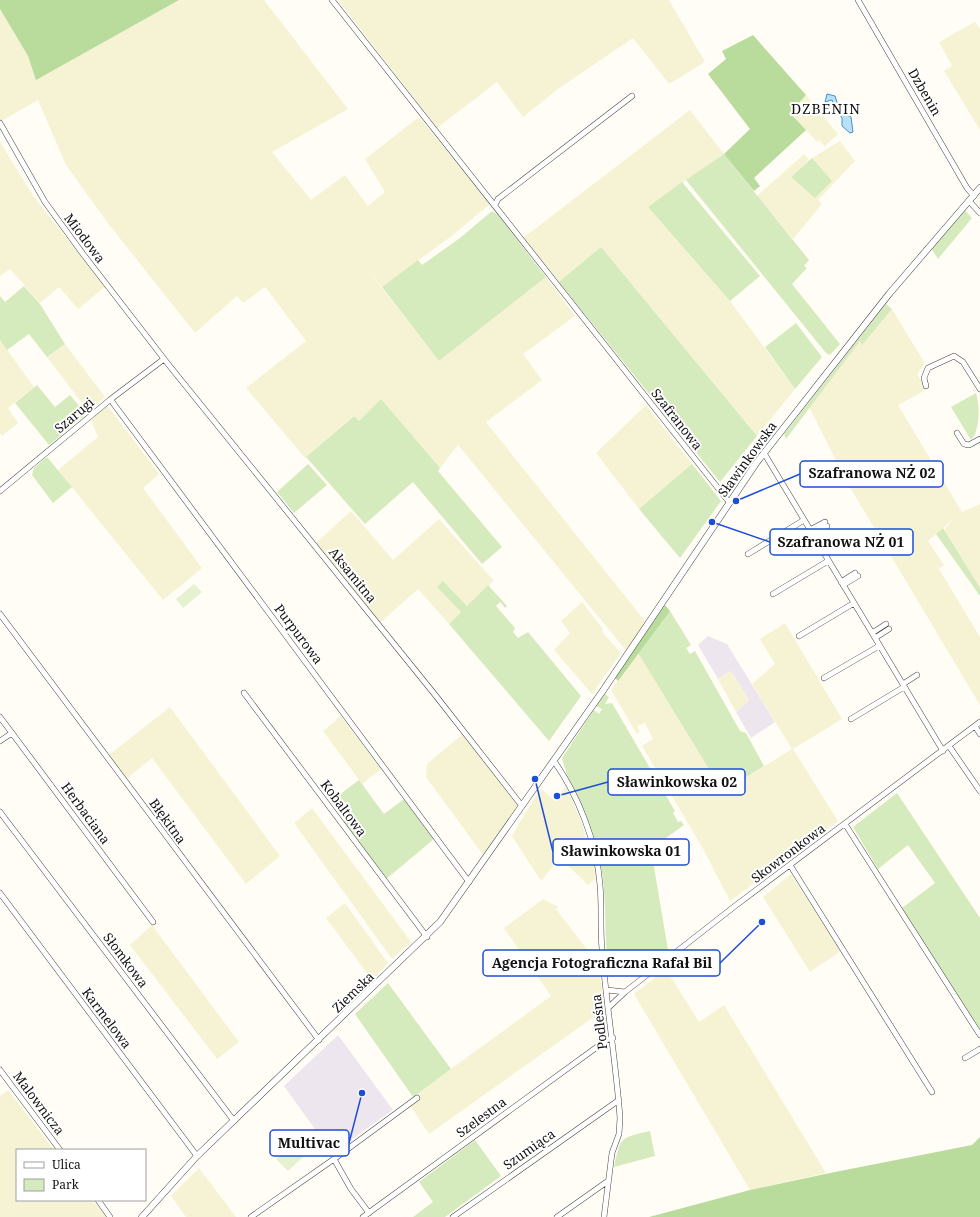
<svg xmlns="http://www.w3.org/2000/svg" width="980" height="1217" font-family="'Noto Serif',serif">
  <rect width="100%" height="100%" fill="#fffdf5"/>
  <!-- industrial -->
  <path fill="#eee6ef" d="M708,636l19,8 48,78 -24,16 -15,-26 13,-12 -18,-29 -13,8 -20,-34z
    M338,1035l55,75 -61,43 -48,-67z"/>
  <!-- farmland -->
  <path fill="#f6f3d4" d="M179,0h85l84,109 -76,43 39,48 34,-25 23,31 17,-14 -20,-33 54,-42 71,87 -37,31 -71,52 -18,-22 75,96 107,-84 29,39 -52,38 19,26 -56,42 159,199 -17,32 -170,-208 -18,23 -59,-68 -22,21 -6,-5 -48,42 -59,-70 60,-47 -41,-54 -22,16 -6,-7 -42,37 -88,-111 -41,-57 -28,-65 -38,22v-113l28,47 8,23z
    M338,0h331l36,62 -36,22 -36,-46 -75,51 -35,28 -26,-35 -60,46z
    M975,22l5,7v101l-36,-59 8,-5 -13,-24z
    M806,95l32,39 -13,12 -6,-6 -2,2 -23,-25 11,-11 -5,-4z
    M690,110l34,44 -76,53 82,94 65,88 -38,47 -156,-189 -41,35 -37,-44z
    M840,141l15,20 -37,39 4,4 -29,35 -36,-43 47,-42 5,6 -18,17 40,4 -19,-23z
    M0,142l34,55 71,90 -27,22 -19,-22 -19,16 -30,-34 -10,7z
    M892,309l32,53v3l-7,9 9,16 -28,15 64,107 18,-8v86l-36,-60 11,-12 -27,23 16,24 -5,4 41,68v68l-132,-221 -39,-77 51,-66 2,3z
    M0,340l34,47 -26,21 10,15 -16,13 -2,-3z
    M65,344l40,53 -17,14 -41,-54z
    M107,405l52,69 -16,14 59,80 -39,32 -105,-130 40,-33 -7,-17z
    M646,405l46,59 -53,45 -43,-56z
    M351,511l42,49 46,-41 55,62 -27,25 -23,-24 -6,5 23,25 -12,12 -31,-35 -38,34 -64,-80z
    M582,602l20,26 1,5 18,20 -29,41 -38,-44 16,-17 -9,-12z
    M785,623l57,96 -49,30 45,72 -108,80 -29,-56 -59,-99 11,-7 -8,-16 -8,3 3,6 -3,2 -26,-44 27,-37 85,139 69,-43 -40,-65 23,-20 -15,-25z
    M731,671l18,29 -13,12 -18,-33z
    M170,707l110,149 -34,28 -94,-126 -27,22 -16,-25z
    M341,716l40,53 -19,15 -39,-53z
    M464,733l58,73 -36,53 -60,-82 1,-13z
    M565,787l2,1 14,33 13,40 4,16 -10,8 -28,-27 -19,23 -29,-45 15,-26 13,-20h3l12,11z
    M312,808l99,134 -19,17 -98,-136z
    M791,874l50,77 -31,21 -47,-75z
    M543,899l15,8 -2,2 42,55 7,45 -176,125 -22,-33 144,-105 -47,-68z
    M345,903l43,60 -16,17 -46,-62z
    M152,925l87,117 -22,17 -87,-114z
    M666,969l33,53 25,-17 102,168 -76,17 -116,-196z
    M8,1090l46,60h-37v50h76l13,17h-106v-121z
    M199,1168l37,49h-50l-15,-21z"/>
  <!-- green -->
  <path fill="#d5ebbd" d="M724,154l85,106 -5,6 3,2 -15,16 48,60 -10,11 -4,-2 -140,-173z
    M812,158l20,23 -17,17 -24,-21z
    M682,182l78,94 -30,25 -82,-94z
    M964,209l8,9 -34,41 -7,-11z
    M492,211l5,3 49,63 -107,84 -57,-74 36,-27 4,5 38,-27z
    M601,247l156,189 -37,46 -161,-200z
    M24,286l16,18 25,40 -18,13 -18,-23 -22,16 -7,-10v-44l5,6z
    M886,304l6,5 -30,36 -2,-4 -74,98 -2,-5z
    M796,323l26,34 -27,32 -30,-42z
    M37,385l18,22 15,-12 15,18 -1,3 -35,29 -34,-42z
    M976,393c4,13 4,38 -5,47l-20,-33z
    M381,399l59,69 -2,3 64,76 -20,17 -69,-82 -48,42 -59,-67 48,-41 5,5z
    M47,457l25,30 -19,16 -21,-28 2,-7z
    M308,464l19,21 -33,28 -17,-21z
    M692,464l29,37 -41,57 -41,-49z
    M943,528l37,60v8l-44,-62z
    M443,581l24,25 21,-21 19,21 -2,2 -5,-6 -4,4 19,22 -2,4 5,6 10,-6 53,64 -32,45 -100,-117 12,-12 -24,-25z
    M670,611l21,34 -5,3 4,6 5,-3 45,80 6,2 18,33 -41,26 -85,-139z
    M605,694l4,3 -4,7 7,-1 63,108 -2,2 5,9 3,-1 3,4 -33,24 17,101 -16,10 -34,15 -9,-1c-6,-37 -1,-76 -9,-113 -8,-36 -29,-67 -38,-103l32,-48 5,4 3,-5 -6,-3z
    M359,780l25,34 20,-15 30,40 -49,41 -43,-58 3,-3 -14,-18z
    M897,793l83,125v115l-78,-125 33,-25 -27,-38 -30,24 -25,-42z
    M388,983l63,86 -38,28 -58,-83z
    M650,1131l5,25 -41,11c7,-31 6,-29 36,-36z
    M475,1140l26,36 -56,41h-32l20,-15 -14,-20z"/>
  <!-- forest -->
  <path fill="#b9dc9c" d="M0,0h179l-143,80 -8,-24 -28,-47z
    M753,35l53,60 -16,18 16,17 -52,48 6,8 -6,5 -30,-37 26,-25 -42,-55 18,-15 -4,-8z
    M665,605l5,6 -52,70 -4,-4z
    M980,1137v80h-331l101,-27 80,-17 142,-28z"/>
  <!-- pitch -->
  <path fill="#e6f2cf" d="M194,584l8,8 -19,16 -7,-9z
    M301,1135l12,13 -25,23 -12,-12z"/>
  <!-- water -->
  <path fill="#b9e0f7" stroke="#3f96cf" d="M827,94l8,2 5,15 11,6 2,15 -3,1 -8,-7v-8l-7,-9 -3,-9 -7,2z"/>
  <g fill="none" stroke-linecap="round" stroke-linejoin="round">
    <!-- minor casing -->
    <g stroke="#444" stroke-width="6">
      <path id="minor" d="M332,0l397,502
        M858,0l109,188 7,8
        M0,123l45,79 38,52 85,110 268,332 86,110
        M969,201l11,12
        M495,205l3,-6 134,-103
        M926,386l-2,-8 4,-10 26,-12 9,6 17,27
        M111,399l2,4 356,479
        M957,433l7,11 5,1 11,-6
        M764,453l179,298
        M0,491l111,-92 53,-40
        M810,530l15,-8
        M813,534l14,-8
        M748,554l56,-34
        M841,582l14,-9
        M843,585l15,-9
        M773,594l55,-33
        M0,614l319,426
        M872,633l14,-9
        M799,636l55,-33
        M875,638l14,-9
        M824,678l55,-32
        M903,684l14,-9
        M244,693l183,244
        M0,717l153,205
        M851,719l53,-32
        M975,726l5,8
        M0,741l12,-8
        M949,746l31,45
        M554,761c24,34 43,82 46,124 2,21 0,43 2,64 4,56 14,112 18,169l-1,16 -7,19 -8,64
        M0,812l234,309
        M845,824l135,211
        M790,865l142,227
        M0,893l197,263
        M607,990l18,2 110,-86 245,-184
        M609,1007l16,-15
        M965,1058l15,-9
        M0,1070l60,80
        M334,1159l17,30 18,24
        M98,1200l12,17
        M251,1217l83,-58 83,-61
        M363,1217l245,-178 5,-1
        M453,1217l166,-117
        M557,1217l51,-36"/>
    </g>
    <!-- tertiary casing -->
    <g stroke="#444" stroke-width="7">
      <path id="tertiary" d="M142,1217l55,-61 243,-234 162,-230 155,-230 132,-168 91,-106"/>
    </g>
    <!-- minor -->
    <use href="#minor" stroke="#fff" stroke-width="5"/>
    <!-- tertiary -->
    <use href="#tertiary" stroke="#fff" stroke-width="6"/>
  </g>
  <g text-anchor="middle" stroke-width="4" stroke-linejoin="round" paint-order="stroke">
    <!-- street labels -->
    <g font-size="13" fill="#111" stroke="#fff">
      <text transform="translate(925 92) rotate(60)" y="5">Dzbenin</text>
      <text transform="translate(85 238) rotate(53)" y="5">Miodowa</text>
      <text transform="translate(74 415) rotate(-40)" y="5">Szarugi</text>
      <text transform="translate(677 419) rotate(52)" y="5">Szafranowa</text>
      <text transform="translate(747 459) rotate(-54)" y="5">Sławinkowska</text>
      <text transform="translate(353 575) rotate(51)" y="5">Aksamitna</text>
      <text transform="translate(299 634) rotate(53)" y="5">Purpurowa</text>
      <text transform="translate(344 808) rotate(53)" y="5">Kobaltowa</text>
      <text transform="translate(86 813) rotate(54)" y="5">Herbaciana</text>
      <text transform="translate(168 821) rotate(54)" y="5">Błękitna</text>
      <text transform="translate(788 853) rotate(-37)" y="5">Skowronkowa</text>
      <text transform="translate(126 960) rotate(53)" y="5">Słomkowa</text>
      <text transform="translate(353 992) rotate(-44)" y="5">Ziemska</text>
      <text transform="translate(107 1018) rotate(53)" y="5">Karmelowa</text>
      <text transform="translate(599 1022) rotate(-97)" y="5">Podleśna</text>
      <text transform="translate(39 1103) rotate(53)" y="5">Malownicza</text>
      <text transform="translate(481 1117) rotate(-36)" y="5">Szelestna</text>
      <text transform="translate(529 1149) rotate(-35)" y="5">Szumiąca</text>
    </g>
    <!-- neighbourhood labels -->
    <g font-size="14" letter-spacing="1" fill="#111" stroke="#fff">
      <text x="826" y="114">DZBENIN</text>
    </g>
  </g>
  <!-- callouts -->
  <path fill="none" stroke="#1d4ed8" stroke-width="1.5" d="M736 501L800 474M712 522L770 542M557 796L608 782M535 779L553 852M762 922L720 963M362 1093L349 1143"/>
  <g fill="#1d4ed8" stroke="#fff" stroke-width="1.5">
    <circle cx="736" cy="501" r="4"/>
    <circle cx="712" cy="522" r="4"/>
    <circle cx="557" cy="796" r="4"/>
    <circle cx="535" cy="779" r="4"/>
    <circle cx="762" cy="922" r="4"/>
    <circle cx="362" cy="1093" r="4"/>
  </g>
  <g fill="#fff" stroke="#1d4ed8" stroke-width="1.5">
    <rect x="800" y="461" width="143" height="26" rx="4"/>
    <rect x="770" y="529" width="143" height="26" rx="4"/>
    <rect x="608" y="769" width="137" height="26" rx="4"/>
    <rect x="553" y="839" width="136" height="26" rx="4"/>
    <rect x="483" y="950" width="237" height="26" rx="4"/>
    <rect x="270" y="1130" width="79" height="26" rx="4"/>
  </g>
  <g font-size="14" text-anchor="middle" font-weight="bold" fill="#111">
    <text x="872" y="478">Szafranowa NŻ 02</text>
    <text x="841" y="547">Szafranowa NŻ 01</text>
    <text x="677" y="787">Sławinkowska 02</text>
    <text x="621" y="856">Sławinkowska 01</text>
    <text x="602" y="968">Agencja Fotograficzna Rafał Bil</text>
    <text x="309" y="1148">Multivac</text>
  </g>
  <!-- legend -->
  <rect x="16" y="1149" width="130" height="52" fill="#ffffff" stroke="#a0a0a0"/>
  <rect x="24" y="1162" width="20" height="6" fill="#ffffff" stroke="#a0a0a0"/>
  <text x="52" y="1169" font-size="12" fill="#111111">Ulica</text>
  <rect x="24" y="1179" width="20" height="12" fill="#d5ebbd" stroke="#a0a0a0"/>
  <text x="52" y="1189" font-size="12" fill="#111111">Park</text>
</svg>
